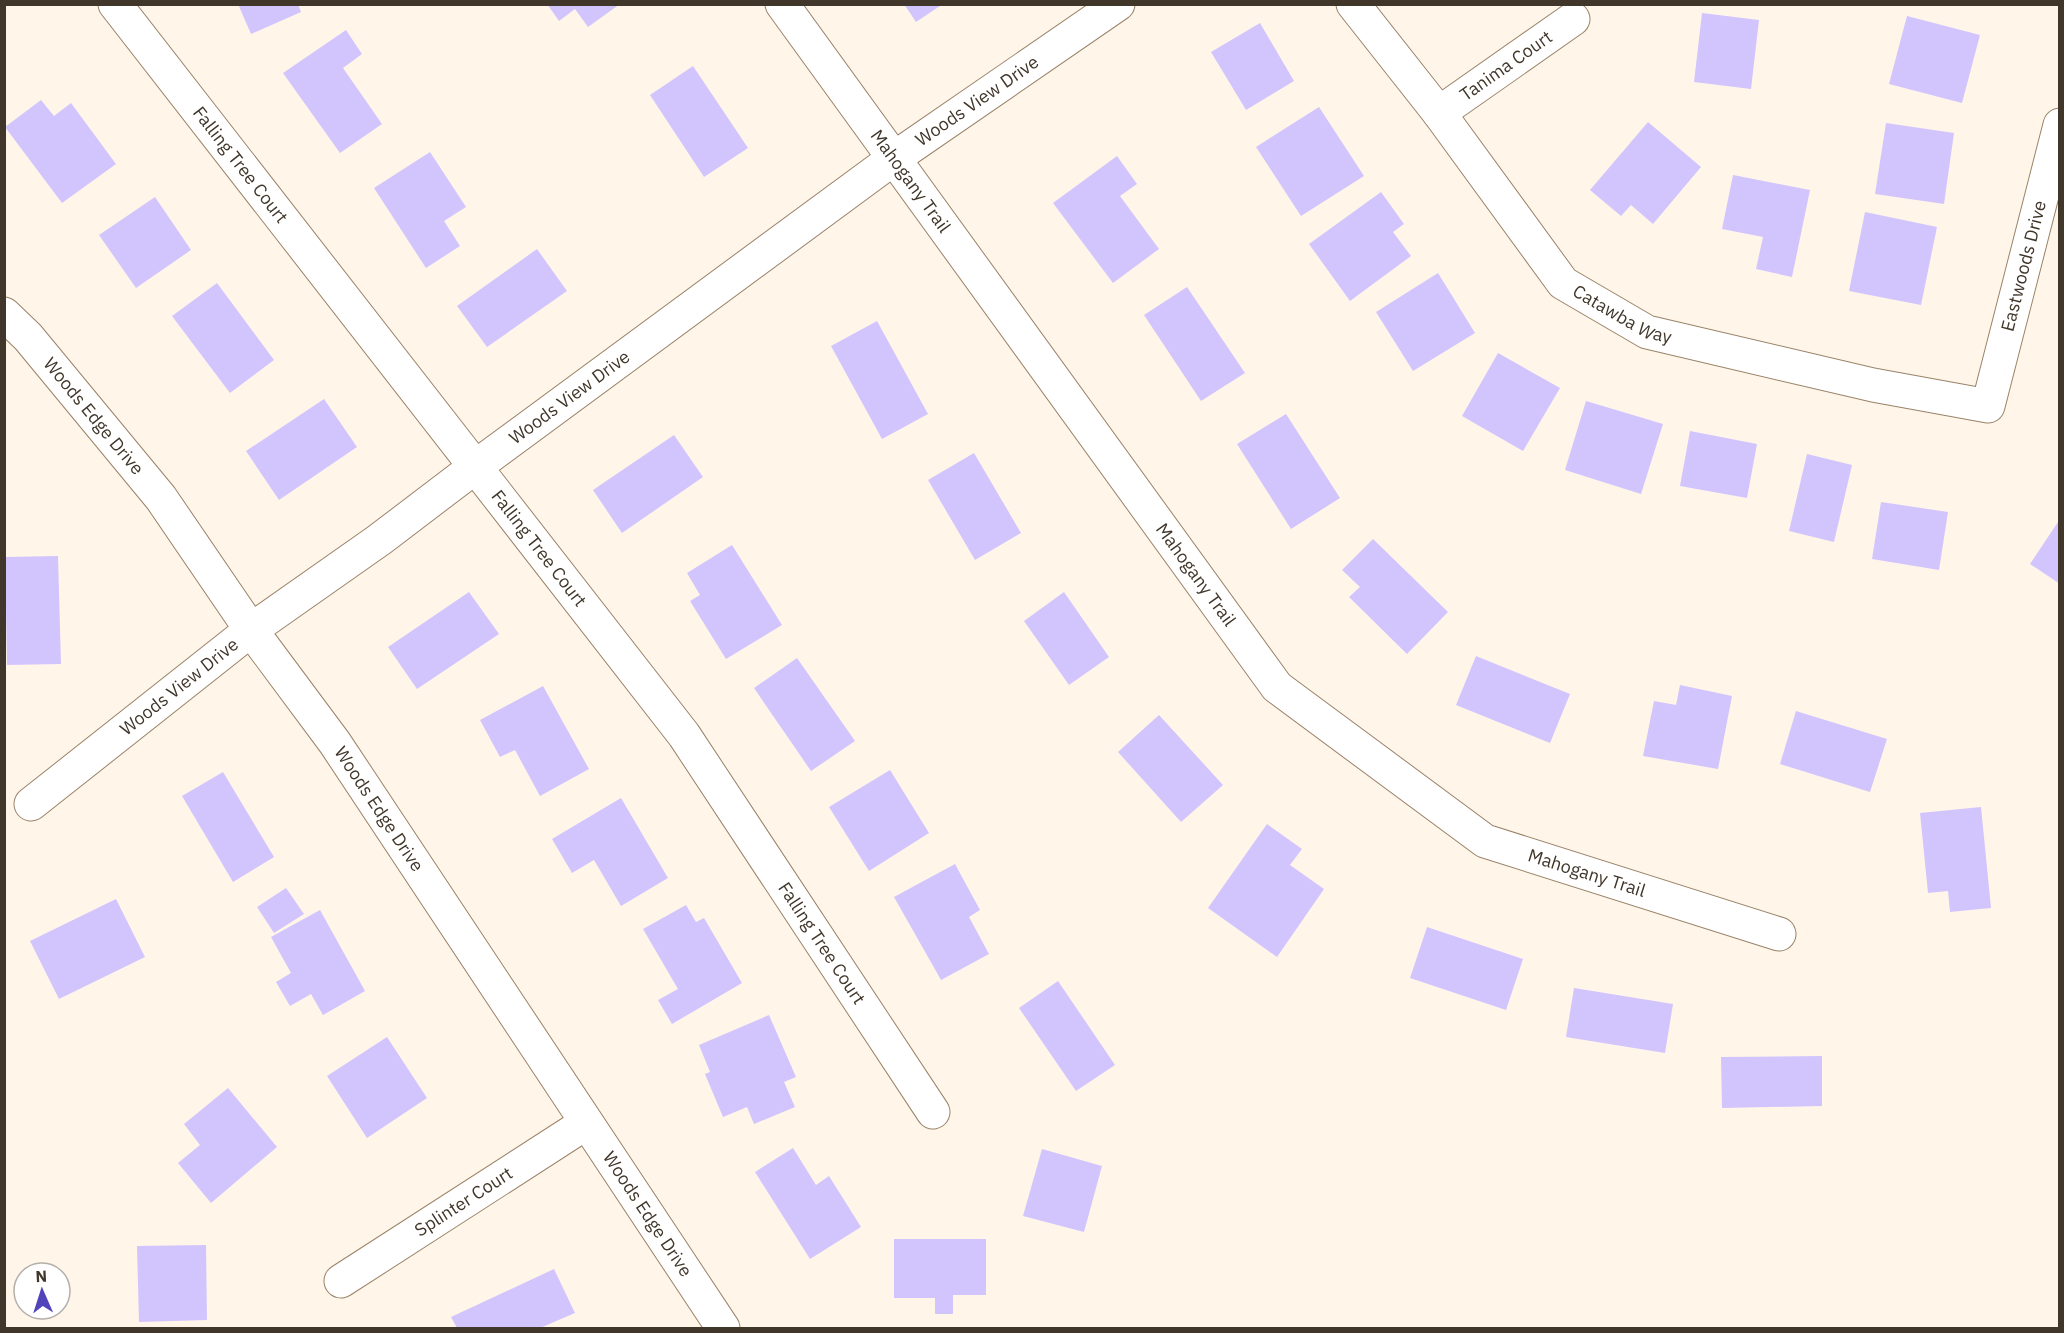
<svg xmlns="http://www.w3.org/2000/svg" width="2064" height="1333" font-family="'IBM Plex Sans',sans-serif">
  <rect width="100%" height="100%" fill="#fff5e9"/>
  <!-- building -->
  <path fill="#d2c5fe" d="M238,4h60l3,8 -50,22z
    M547,4h73l-32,23 -13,-18 -16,12z
    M904,4h39l-27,18z
    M1702,13l57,7 -8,69 -57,-7z
    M1907,16l73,19 -18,68 -73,-19z
    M1260,23l34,58 -48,29 -35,-58z
    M346,30l16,24 -19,14 39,56 -42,29 -57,-80z
    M693,66l55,82 -44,29 -54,-82z
    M41,100l13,16 17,-13 45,61 -54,39 -57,-76z
    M1319,107l45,69 -63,40 -45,-69z
    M1648,122l53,45 -48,57 -22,-19 -10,11 -31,-26z
    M1886,123l68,10 -10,71 -69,-10z
    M430,152l36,55 -22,14 16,25 -34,22 -52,-80z
    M1117,156l20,28 -17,12 39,53 -46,34 -60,-80z
    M1733,175l77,15 -18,87 -36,-8 7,-32 -41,-8z
    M1381,192l23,32 -11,8 18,24 -61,45 -41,-57z
    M155,197l36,53 -55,38 -37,-53z
    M1865,212l72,15 -16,78 -72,-14z
    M537,249l30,42 -80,56 -30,-41z
    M1438,273l37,60 -62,38 -37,-59z
    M217,283l57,77 -44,33 -58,-77z
    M1187,287l58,86 -44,28 -57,-86z
    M877,321l51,93 -46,25 -51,-93z
    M1498,353l62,35 -37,63 -61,-35z
    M324,399l33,48 -78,53 -33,-49z
    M1586,401l77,23 -22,70 -76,-24z
    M1286,414l54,84 -49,31 -54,-85z
    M1690,431l67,13 -10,54 -67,-12z
    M674,435l29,42 -81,56 -29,-43z
    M974,453l47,80 -46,27 -47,-80z
    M1807,454l45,11 -18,77 -45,-11z
    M1881,502l67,10 -9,58 -67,-11z
    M2060,519v65l-30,-20z
    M1373,539l75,73 -41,42 -58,-57 11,-10 -18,-17z
    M732,545l50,80 -56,34 -36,-58 10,-6 -13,-22z
    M58,556l3,108 -54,1 -2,-108z
    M469,592l30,42 -82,55 -29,-42z
    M1064,592l45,65 -40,28 -45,-64z
    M1476,656l94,38 -20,49 -94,-38z
    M797,658l58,83 -44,30 -57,-83z
    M1680,685l52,11 -14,73 -75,-13 11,-55 22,4z
    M543,686l46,83 -49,27 -25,-46 -15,7 -20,-37z
    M1796,711l91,28 -17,53 -90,-28z
    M1159,715l64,70 -42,37 -63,-70z
    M890,770l39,63 -60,38 -40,-64z
    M223,772l51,85 -41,25 -51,-86z
    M621,798l47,80 -47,28 -27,-46 -22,13 -20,-34z
    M1981,807l10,101 -41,4 -2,-21 -20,2 -8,-80z
    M1267,824l35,25 -12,16 34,24 -47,68 -69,-49z
    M955,864l25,46 -11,7 20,37 -48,26 -47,-83z
    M286,888l18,26 -30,19 -17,-26z
    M116,899l29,58 -86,42 -29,-58z
    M686,905l10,17 8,-4 38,65 -70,41 -14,-24 20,-11 -35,-60z
    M320,910l45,81 -42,24 -12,-21 -21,12 -14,-24 15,-9 -20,-36z
    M1427,927l96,32 -17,51 -96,-32z
    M1058,981l57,84 -39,26 -57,-83z
    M1574,988l99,16 -8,49 -99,-16z
    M769,1015l27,62 -12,5 11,25 -41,17 -7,-17 -24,10 -18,-43 5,-2 -11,-27z
    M387,1037l40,61 -60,40 -40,-62z
    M1822,1056v50l-100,2 -1,-51z
    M228,1088l49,59 -66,56 -33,-40 22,-18 -16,-21z
    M793,1148l23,37 13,-9 32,51 -51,32 -55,-87z
    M1042,1149l60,17 -18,66 -61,-16z
    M894,1239h92v56h-33v19h-18v-16h-41z
    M206,1245l1,75 -68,2 -2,-76z
    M554,1269l21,44 -35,15h-83l-6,-11z"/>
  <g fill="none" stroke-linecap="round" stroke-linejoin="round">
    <!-- minor casing -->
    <g stroke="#9a8368" stroke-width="35">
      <g id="minor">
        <path id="s1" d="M115,4l569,731 249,377"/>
        <path id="s2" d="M782,4l495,683 208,154 294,93"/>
        <path id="s3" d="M1353,4l86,109 124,170 84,49 226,53 115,21 72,-281"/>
        <path id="s4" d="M1439,113l134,-94"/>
        <path id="s5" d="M4,314l24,23 133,161 90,132 84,113 388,585"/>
        <path id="s6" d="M31,804l220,-174 128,-90 96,-73 418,-308 225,-155"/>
        <path id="s7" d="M341,1281l245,-158"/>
      </g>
    </g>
    <!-- minor -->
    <use href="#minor" stroke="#fff" stroke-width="33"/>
  </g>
  <g text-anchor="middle" stroke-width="5" stroke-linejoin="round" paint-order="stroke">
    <!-- street labels -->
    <g font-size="18" fill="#40362a" stroke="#fff">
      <text dy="6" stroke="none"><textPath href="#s4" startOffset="82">Tanima Court</textPath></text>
      <text dy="6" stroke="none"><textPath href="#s6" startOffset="1179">Woods View Drive</textPath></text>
      <text dy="6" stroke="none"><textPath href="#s1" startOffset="204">Falling Tree Court</textPath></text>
      <text dy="6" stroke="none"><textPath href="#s2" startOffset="219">Mahogany Trail</textPath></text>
      <text dy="6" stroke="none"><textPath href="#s3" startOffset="940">Eastwoods Drive</textPath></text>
      <text dy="6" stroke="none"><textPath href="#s3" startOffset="417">Catawba Way</textPath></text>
      <text dy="6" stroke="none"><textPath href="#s6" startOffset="675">Woods View Drive</textPath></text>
      <text dy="6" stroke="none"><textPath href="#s5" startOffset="136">Woods Edge Drive</textPath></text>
      <text dy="6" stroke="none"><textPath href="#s1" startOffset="690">Falling Tree Court</textPath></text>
      <text dy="6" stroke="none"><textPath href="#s2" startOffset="705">Mahogany Trail</textPath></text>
      <text dy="6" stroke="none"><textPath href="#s6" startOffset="189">Woods View Drive</textPath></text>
      <text dy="6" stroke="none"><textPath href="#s5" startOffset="622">Woods Edge Drive</textPath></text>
      <text dy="6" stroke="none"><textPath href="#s2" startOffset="1209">Mahogany Trail</textPath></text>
      <text dy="6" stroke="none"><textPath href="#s1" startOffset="1176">Falling Tree Court</textPath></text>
      <text dy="6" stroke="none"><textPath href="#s7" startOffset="146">Splinter Court</textPath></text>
      <text dy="6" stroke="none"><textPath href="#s5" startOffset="1108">Woods Edge Drive</textPath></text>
    </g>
  </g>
  <!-- border -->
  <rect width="2064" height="1333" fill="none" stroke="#40362a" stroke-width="12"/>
  <!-- north arrow -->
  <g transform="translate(42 1291) rotate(357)"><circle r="28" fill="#ffffff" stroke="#b3afaa" stroke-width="1.5"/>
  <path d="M0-4.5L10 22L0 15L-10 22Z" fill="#5144bb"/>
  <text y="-9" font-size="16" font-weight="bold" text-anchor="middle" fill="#40362a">N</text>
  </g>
</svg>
